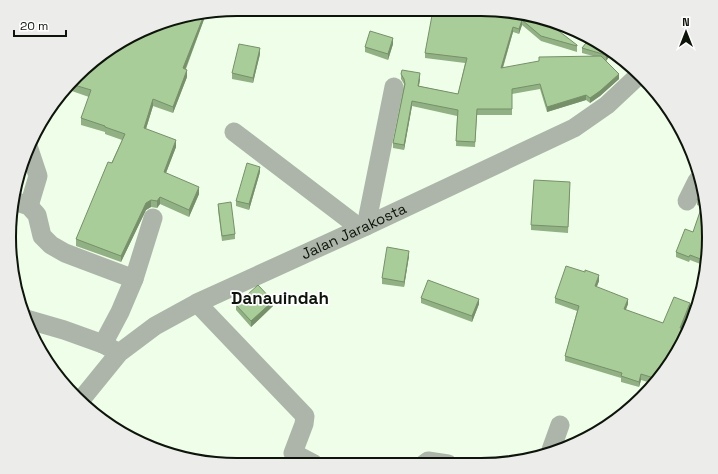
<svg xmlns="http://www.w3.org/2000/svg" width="718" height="474" font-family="'Space Grotesk',sans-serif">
  <rect width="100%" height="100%" fill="#effee8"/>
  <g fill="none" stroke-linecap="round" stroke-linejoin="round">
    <!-- minor -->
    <g stroke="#adb5aa" stroke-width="19">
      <path d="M234,132l126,96"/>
      <path d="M28,146l10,30 -9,30"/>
      <path d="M14,201l15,5 8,9 5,21 9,9 14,8 69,26"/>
      <path d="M687,201l10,-20"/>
      <path d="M366,226l28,-139"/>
      <path d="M197,303l108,113 -1,8 -11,29 21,11"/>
      <path d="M26,319l38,11 39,14 11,6"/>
      <path d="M103,344l17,-32 14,-33 19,-61"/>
      <path id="s1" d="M80,401l39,-48 36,-27 42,-23 169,-77 208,-98 33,-23 32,-30"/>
      <path d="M551,450l9,-25"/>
      <path d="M424,464l4,-3 20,3"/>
    </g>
  </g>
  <!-- wall -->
  <path fill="#91b083" d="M511,11l66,34v7l-36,-11 -19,-16 -3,9 -6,-2 -10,36 90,-12 -11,-3v-5l8,-10 22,15 -6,8 -1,-1 14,19 -19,17 -10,7 -4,-3 -39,12 -7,-23 -28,5v21h-35l-2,32 -19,-1 1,-30 -45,-10 -8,44 -11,-2v-5l11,-59 -3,-5v-5l19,5 -1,7 39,8 7,-31 -40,-5v-5z
    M206,14l-20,55 1,8 -14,36 -20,-7 -7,23 30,18 -10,26 33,21 -10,23 -29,-13 -3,4 -6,-1 -5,3 -25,52 -45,-16v-7l46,-99 -17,-6v-2l-24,-7v-7l8,-21 -23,-8 44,-41 54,-27z
    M393,44l-5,16 -23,-8v-5z
    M260,54l-7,29 -21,-4v-6z
    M260,172l-11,38 -13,-4v-5z
    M570,188l-2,45 -37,-3v-5z
    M701,193l8,29 -6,43 -13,-5 -1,2 -13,-5v-5l17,-20 9,-25 -5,-2v-5z
    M218,204l17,30v5l-13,2 -4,-31z
    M409,256l-5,31 -22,-3v-6z
    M585,272l14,9 -3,6 32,17 -3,6 38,13 27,-15 -9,20 5,2 -12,21 -1,-1 -3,7 -16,27 -13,-4 -2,7 -18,-5v-4l-56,-17v-5l12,-45 -22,-8v-5z
    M421,298l58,6 -7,18 -51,-19z
    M236,305l37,1 -22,21 -15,-17z"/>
  <!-- shaded-wall -->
  <path fill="#76906a" d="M206,14l-23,61v-7l21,-53z
    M522,20v5l-3,9v-5z
    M513,27v5l-12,41v-5z
    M393,38v6l-5,16v-6z
    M260,48v6l-7,29v-5z
    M610,51l2,2 -6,8v-6z
    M187,70v7l-14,36v-6z
    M420,73v6l-2,12v-5z
    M619,74v5l-19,17 -10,7v-5z
    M586,95v5l-39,12v-5z
    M153,99v7l-9,29v-7z
    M412,101v5l-8,44v-5z
    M176,140v7l-12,31v-6z
    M260,167v5l-11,38v-6z
    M199,187v7l-10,23v-7z
    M160,197v7l-3,4v-7z
    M151,200v7l-5,3 -25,52v-6l25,-53z
    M409,251v5l-5,31v-5z
    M599,275v6l-4,11v-6z
    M479,299v5l-7,18v-6z
    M628,299v5l-4,11v-6z
    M273,301v5l-22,21v-6z
    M690,303v5l-10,25v-5z
    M673,345v5l-8,16 2,-7z
    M641,374v6l-2,7v-5z"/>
  <!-- building -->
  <path fill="#a9cd98" stroke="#76906a" d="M433,10l78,1 36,11 30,23v1l-36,-10 -19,-16 -3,9 -6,-2 -12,41 38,-7v-4l62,-1 18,18 -19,17 -10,7 -4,-3 -39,12 -7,-23 -28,5v20h-35l-2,33 -19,-1 2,-31 -46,-9 -8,44 -11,-2 12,-59 -1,-5 -3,-5 1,-4 18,3 -2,13 40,8 9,-36 -42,-5z
    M204,15l-21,53 4,2 -14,37 -20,-8 -9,29 32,12 -12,32 35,15 -10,23 -29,-13 -3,4 -6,-1 -5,3 -25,53 -45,-17 32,-77 4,1 13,-29 -20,-7v-1l-24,-8 10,-28 -20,-6 39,-36 54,-27z
    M370,31l23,7 -5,16 -23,-7z
    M590,38l20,13 -4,4 -24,-7z
    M239,44l21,4 -7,30 -21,-5z
    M247,163l13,4 -11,37 -13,-3z
    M534,180l36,2 -2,45 -37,-2z
    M701,193l2,9 -6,-2z
    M231,202l4,32 -13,2 -4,-32z
    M703,203l6,19 -6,38 -13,-5 -1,2 -13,-5 9,-23 8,3z
    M387,247l22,4 -5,31 -22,-4z
    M566,266l19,6v-2l14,5 -4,11 33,13 -4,10 39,14 11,-26 16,6 -10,25 6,2 -10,16 -3,-1 -6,14 -2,7 -8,13 -16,-5 -2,8 -18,-6 1,-3 -57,-17 14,-50 -24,-8z
    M428,280l51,19 -7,17 -51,-18z
    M258,285l15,16 -22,20 -15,-16z"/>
  <g text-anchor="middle" stroke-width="3.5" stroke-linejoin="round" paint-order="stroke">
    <!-- street labels -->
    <g font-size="15" fill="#0d140a" stroke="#fff">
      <text dy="5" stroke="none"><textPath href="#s1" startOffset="327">Jalan Jarakosta</textPath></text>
    </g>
    <!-- quarter labels -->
    <g font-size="17" font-weight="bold" fill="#0d140a" stroke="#fff">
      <text x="280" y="304">Danauindah</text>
    </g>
  </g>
  <!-- crop -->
  <path d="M0 0H718V474H0ZM237 16H481A221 221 0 0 1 702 237V237A221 221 0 0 1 481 458H237A221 221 0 0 1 16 237V237A221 221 0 0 1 237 16Z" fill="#ececeb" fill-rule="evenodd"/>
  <path fill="none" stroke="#0d140a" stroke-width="2" d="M237 16H481A221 221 0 0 1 702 237V237A221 221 0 0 1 481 458H237A221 221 0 0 1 16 237V237A221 221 0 0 1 237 16Z"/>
  <!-- north arrow -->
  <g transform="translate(686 32)" stroke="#ffffff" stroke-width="3" paint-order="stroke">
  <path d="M0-3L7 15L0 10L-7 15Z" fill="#0d140a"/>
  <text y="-6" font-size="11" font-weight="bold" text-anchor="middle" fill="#0d140a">N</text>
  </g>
  <!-- scale -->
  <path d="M14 30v6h52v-6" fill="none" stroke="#0d140a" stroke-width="2"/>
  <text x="20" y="30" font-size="12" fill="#0d140a" stroke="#ffffff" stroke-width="3" paint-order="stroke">20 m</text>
</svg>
